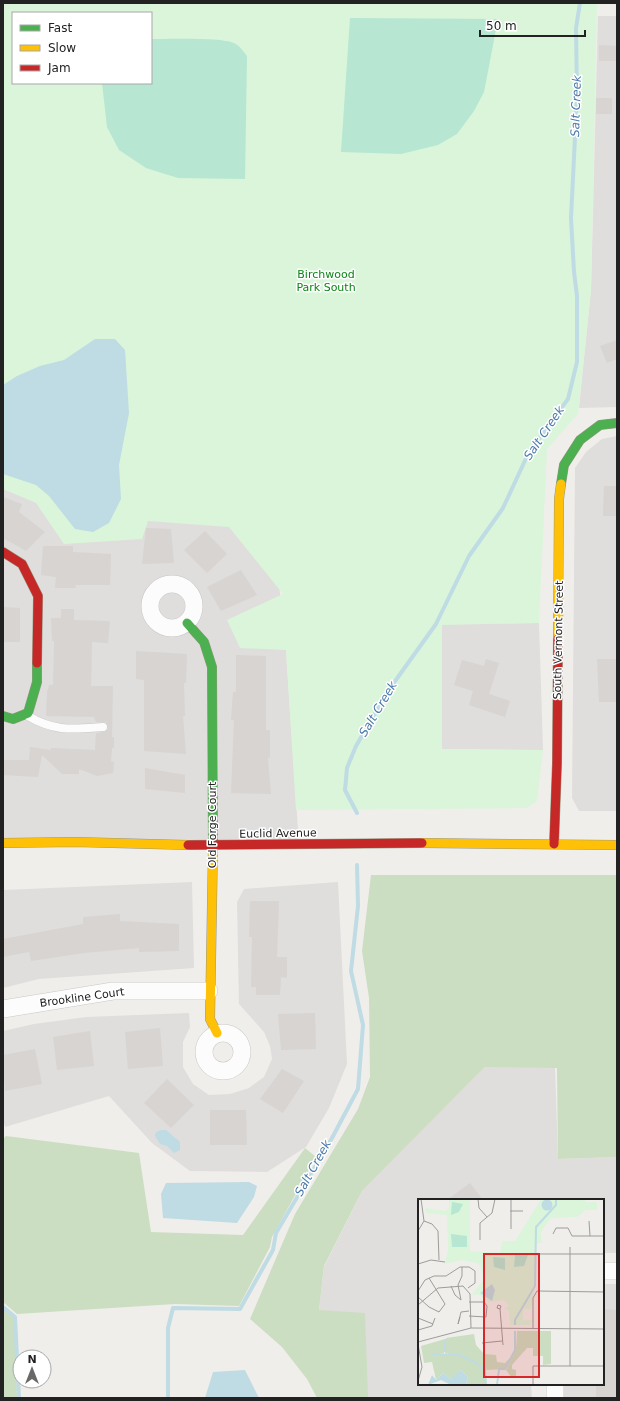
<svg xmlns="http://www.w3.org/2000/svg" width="620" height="1401" font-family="'DejaVu Sans',sans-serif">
  <rect width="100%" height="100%" fill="#f0eeeb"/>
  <!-- residential -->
  <path fill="#dfdedc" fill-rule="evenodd" d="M3,3h215l68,647 13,195 -296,-2zM13,13h138v70h-138z
    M598,16h19v391l-38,1 12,-118z
    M617,436v375h-38l-7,-13 3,-330 11,-16 16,-13z
    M539,623l4,127 -101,-1v-125z
    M192,882l2,86 -155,11 -36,9v-98z
    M338,882l9,182 -18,44 -23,39 -39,25 -77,-1 -38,-28 -43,-47 -104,31 -2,-8v-88l31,-7 52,-7 103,-4 1,14 -7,15v25l10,17 16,11 21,-1 19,-6 15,-11 8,-18 -2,-13 -6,-14 -25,-28 -2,-102 7,-13z
    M485,1067h70l3,92 59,-2v96h-14v-53h-184v184h112l1,14h-164l-49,-88 5,-43 38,-76z
    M603,1284h14v114h-53v-14h39z"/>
  <!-- forest -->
  <path fill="#cbdec1" d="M371,875h246v282l-59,2 -1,-91 -72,-1 -123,124 -38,75 -5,44 46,3 3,85h-51l-10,-19 -25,-32 -32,-28 45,-105 63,-105 12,-32 -1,-79 -7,-47z
    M6,1136l133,17 12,79 92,3 62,-87 11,9 -44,80 -2,10 -31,59 -64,-2 -158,10 -14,-12v-163z
    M3,1307l12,10 2,81h-14z"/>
  <!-- park -->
  <path fill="#daf5da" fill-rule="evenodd" d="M3,3h594l-6,287 -13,124 -31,35 -8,174 -97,2v124l101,1 -6,51 -10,7 -231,2 -10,-160 -46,-2 -13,-28 56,-26 -54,-67 -81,-6 -6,18 -78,5 -28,-41 -33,-14zM13,13h138v70h-138z"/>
  <!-- pitch -->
  <path fill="#b7e6d2" d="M350,18l148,1 -14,73 -10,19 -17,23 -19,11 -37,9 -60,-2z
    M151,39c17,0 70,-2 83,4 5,2 10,9 13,13l-2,123 -67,-1 -32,-10 -27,-18 -12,-23 -5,-44h49z"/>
  <!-- water -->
  <path fill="#bfdbe3" d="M95,339h20l10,11 4,63 -10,52 2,34 -12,24 -16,9 -18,-3 -26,-33 -13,-11 -33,-11v-89l14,-9 23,-10 24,-6z
    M161,1130h5l14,12v8l-6,3 -7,-7 -7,-2 -5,-8 1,-4z
    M249,1182l8,4 -3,11 -17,26 -74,-5 -2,-24 5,-11z
    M245,1370l14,28h-54l8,-26z"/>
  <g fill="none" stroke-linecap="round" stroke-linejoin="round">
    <!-- stream -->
    <path stroke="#bfdbe3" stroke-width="4" d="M357,813l-12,-23 2,-22 9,-22 32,-55 48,-67 33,-68 34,-48 26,-56 39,-53 9,-37v-66l-3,-24 -3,-54 6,-122 -1,-68 4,-25
      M3,1307l12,10 4,81
      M168,1398v-70l5,-20 67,1 33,-59 3,-17 56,-95 26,-49 5,-64 -12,-54 7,-65 -1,-41"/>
  </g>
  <!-- building -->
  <path fill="#d7d4d2" d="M599,45l18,1v15h-18z
    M596,98h16v16h-16z
    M617,340v19l-10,4 -7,-17z
    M604,486h13v30h-14z
    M3,497l19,7 -3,8 26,20 -19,19 -23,-13z
    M146,528l25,1 3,34 -32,1z
    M205,531l22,23 -20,19 -23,-23z
    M43,546h30v6l38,2 -1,31h-35l1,3h-21l1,-11 -15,-2z
    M241,570l16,25 -36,16 -14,-24z
    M3,607l17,1v34h-17z
    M61,609h13v11l36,1 -2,22 -16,-1 -1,44h22l-1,51h2v11h-2l-1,13 3,1 -1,11 -16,3 -18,-7v5h-17l-20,-19 -4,22 -35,-2v-15h26l1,-13 21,3v-2l44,2 1,-17 8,-1 4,-3 -2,-7h-10l-2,-5 -48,-1 1,-23 2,-8h4l1,-44h-2l-1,-23h10z
    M136,651l51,3 -1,29h-2l1,33h-2l3,38 -42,-3v-71l-8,-1z
    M236,655l30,1v74h4v28h-2l3,36 -40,-1 3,-73h-3l2,-28h3z
    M486,659l13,4 -10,31 21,7 -5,16 -36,-12 4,-14 -19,-6 8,-25 22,6z
    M597,659h20v43h-18z
    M145,768l40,7v18l-40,-4z
    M250,901h29l-2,56h10v21l-6,-1 -1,18h-24v-8h-5l1,-50h-3z
    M120,914v7l59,3v27l-40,1v-4l-55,5 -53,8 -2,-9 -26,5v-18l80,-15v-7z
    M315,1013l1,36 -35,1 -3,-36z
    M160,1028l3,38 -35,3 -3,-37z
    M90,1031l4,35 -37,4 -4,-33z
    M35,1049l7,35 -37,7 -2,-36z
    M282,1069l22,12 -21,32 -23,-14z
    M167,1079l27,26 -23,23 -27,-25z
    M210,1110h36l1,35h-37z
    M470,1183l13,17h-36z
    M603,1309l14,1v88h-21v-14h7z"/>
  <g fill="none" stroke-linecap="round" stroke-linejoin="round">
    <!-- lane casing -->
    <g stroke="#c9c8c7" stroke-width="9">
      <path id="lane" d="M28,716c27,16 45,13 75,11"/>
    </g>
    <!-- street casing -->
    <g stroke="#c9c8c7" stroke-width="18">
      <path id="street" d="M150 606a22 22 0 1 1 44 0a22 22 0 1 1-44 0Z
        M3,1009l110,-18h96
        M204 1052a19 19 0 1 1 38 0a19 19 0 1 1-38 0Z
        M603,1271h14
        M555,1398v-14"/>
    </g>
    <!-- fast casing -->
    <g stroke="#999a82" stroke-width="10">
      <path id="fast" d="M561,484l3,-19 16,-25 20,-15 17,-2
        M187,623l17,19 8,25 1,179
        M3,716l10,3 15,-6 9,-31v-19"/>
    </g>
    <!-- slow casing -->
    <g stroke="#999a82" stroke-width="10">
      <path id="slow" d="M558,639l1,-140 2,-15
        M3,843l72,-1 113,3
        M422,843l195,2
        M213,846l-3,173 7,14"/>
    </g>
    <!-- jam casing -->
    <g stroke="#999a82" stroke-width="10">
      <path id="jam" d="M3,552l19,12 16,32 -1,67
        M554,844l3,-81 1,-124
        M188,845l234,-2"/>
    </g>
    <!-- lane -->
    <use href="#lane" stroke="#fdfcfc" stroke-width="8"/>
    <!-- street -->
    <use href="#street" stroke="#fdfcfc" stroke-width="17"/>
    <!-- fast -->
    <use href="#fast" stroke="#4caf50" stroke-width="9"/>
    <!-- slow -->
    <use href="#slow" stroke="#ffc107" stroke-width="9"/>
    <!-- jam -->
    <use href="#jam" stroke="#c62828" stroke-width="9"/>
  </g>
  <g text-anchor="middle" stroke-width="3" stroke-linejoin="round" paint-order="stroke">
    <!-- park labels -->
    <g font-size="11" fill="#0c8416" stroke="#fff">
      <text x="326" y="278">Birchwood<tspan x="326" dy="13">Park South</tspan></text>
    </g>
    <!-- street labels -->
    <g font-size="11" fill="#222" stroke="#fff">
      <text transform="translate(558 640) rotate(-89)" y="4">South Vermont Street</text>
      <text transform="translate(212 825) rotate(-90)" y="4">Old Forge Court</text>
      <text transform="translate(278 833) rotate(-1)" y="4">Euclid Avenue</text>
      <text transform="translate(82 997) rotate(-8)" y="4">Brookline Court</text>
    </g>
    <!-- water labels -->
    <g font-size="12" font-style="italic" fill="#4a7aab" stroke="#fff">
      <text transform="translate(576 106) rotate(-88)" y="4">Salt Creek</text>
      <text transform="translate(544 433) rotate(-56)" y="4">Salt Creek</text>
      <text transform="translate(378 709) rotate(-59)" y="4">Salt Creek</text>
      <text transform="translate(313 1168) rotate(-61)" y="4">Salt Creek</text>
    </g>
  </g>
  <!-- overview -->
  <g transform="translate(418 1199)">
    <rect width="186" height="186" fill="#f0eeeb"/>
    <path d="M99,132h34v33l-8,1v-9h-10v-8h-6l-15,17v4l4,1v8h-4l-6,-8 10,-21zM56,135l2,11 8,9 12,1 1,7 8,1 7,-7 -7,13 -20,1 1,15h-20l2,-8 -7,-7 -7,8 -3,1 -8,-6 -7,7 -4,-18 -8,1 -3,-17 24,-7 -1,14 -5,1h10l-4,-1 1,-15z" fill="#cbdec1"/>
    <path d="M31,0h21v52l30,2 2,-12h13l26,-42h44v3h12v8h-11l-9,7 -26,1 -7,9 -3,6 1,10 -6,1v35l-5,30h-8v11h9l-2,5h-20l-1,-14 -5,-3 5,-2 -5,-6 -15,2 -11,-8 -7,1 13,-15 -3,-13 -4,-4 -16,-3 -16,4 3,-14 -1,-35 -21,-2 -1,-5 20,3 4,-3z" fill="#daf5da"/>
    <path d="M34,3l11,2 -4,8 -8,3zM33,35l16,2v11h-15zM97,56h13l-4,11 -10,1zM75,58l12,1v12l-11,-3z" fill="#b7e6d2"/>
    <path d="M123.5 6a5.5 5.5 0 1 1 11 0a5.5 5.5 0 1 1-11 0ZM74,85l3,6 -3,11 -12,-8zM43,171l7,7 -2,8h-15l-10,-5 -13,5 4,-10 4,5 7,-7 8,6z" fill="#bfdbe3"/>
    <path fill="none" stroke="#bfdbe3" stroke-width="2" d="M97,126v-5l20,-34 1,-59 20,-22v-6M27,153v-13M13,155l28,1 16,7 10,8 1,15M79,186l2,-16h6l10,-19v-19"/>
    <path fill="none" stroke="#9e9c9b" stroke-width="1" d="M60,0l1,9 8,9M93,0v30M92,12h13M6,22l8,3 6,7 1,29M171,22l1,15M0,32l6,-10 -3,-22M135,35l3,-6h12l4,8h32M62,41v-17l12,-10 3,-14M120,55h66M0,65l13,-4 14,2M33,87l4,9 6,5 -3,-15 4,-9v-9M0,92l7,-11 9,-4h12l14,-9h9l6,4v12l-7,5M0,98l11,10 10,5 6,-8 -16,-26M51,103h15l3,4 -1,11 -17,-1M0,106l20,-17 25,-2 7,8 1,34M80,106l3,1 -1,3 -3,-1zM82,110l3,36M42,118l-2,7 3,-12 8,-1M0,119l15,6M115,129v-30l4,-7 67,1M0,131l14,-4 3,-8M0,143l53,-14 133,1M64,144l20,-2M0,145l4,23 -4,14M152,167v-119M115,186v-19h71"/>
    <path fill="#d62828" fill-opacity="0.15" stroke="#d62828" stroke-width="2" d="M66,55h55v123h-55z"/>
    <rect width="186" height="186" fill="none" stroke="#222" stroke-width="2"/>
  </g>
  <!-- border -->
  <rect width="620" height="1401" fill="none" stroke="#222222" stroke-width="8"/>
  <!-- legend -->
  <rect x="12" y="12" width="140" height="72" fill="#ffffff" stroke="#a7a7a7"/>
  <rect x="20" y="25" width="20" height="6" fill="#4caf50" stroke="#a7a7a7"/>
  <text x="48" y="32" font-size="12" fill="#222222">Fast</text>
  <rect x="20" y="45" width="20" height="6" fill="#ffc107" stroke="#a7a7a7"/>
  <text x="48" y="52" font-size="12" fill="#222222">Slow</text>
  <rect x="20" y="65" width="20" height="6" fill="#c62828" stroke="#a7a7a7"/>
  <text x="48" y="72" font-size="12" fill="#222222">Jam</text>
  <!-- north arrow -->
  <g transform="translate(32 1369)"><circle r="19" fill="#ffffff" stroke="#a7a7a7"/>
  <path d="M0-3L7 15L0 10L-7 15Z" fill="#6a6968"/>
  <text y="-6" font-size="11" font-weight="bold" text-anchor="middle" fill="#222222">N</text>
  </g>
  <!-- scale -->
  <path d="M480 30v6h105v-6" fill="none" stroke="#222222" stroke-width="2"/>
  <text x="486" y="30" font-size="12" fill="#222222" stroke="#ffffff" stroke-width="3" paint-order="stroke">50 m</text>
</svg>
